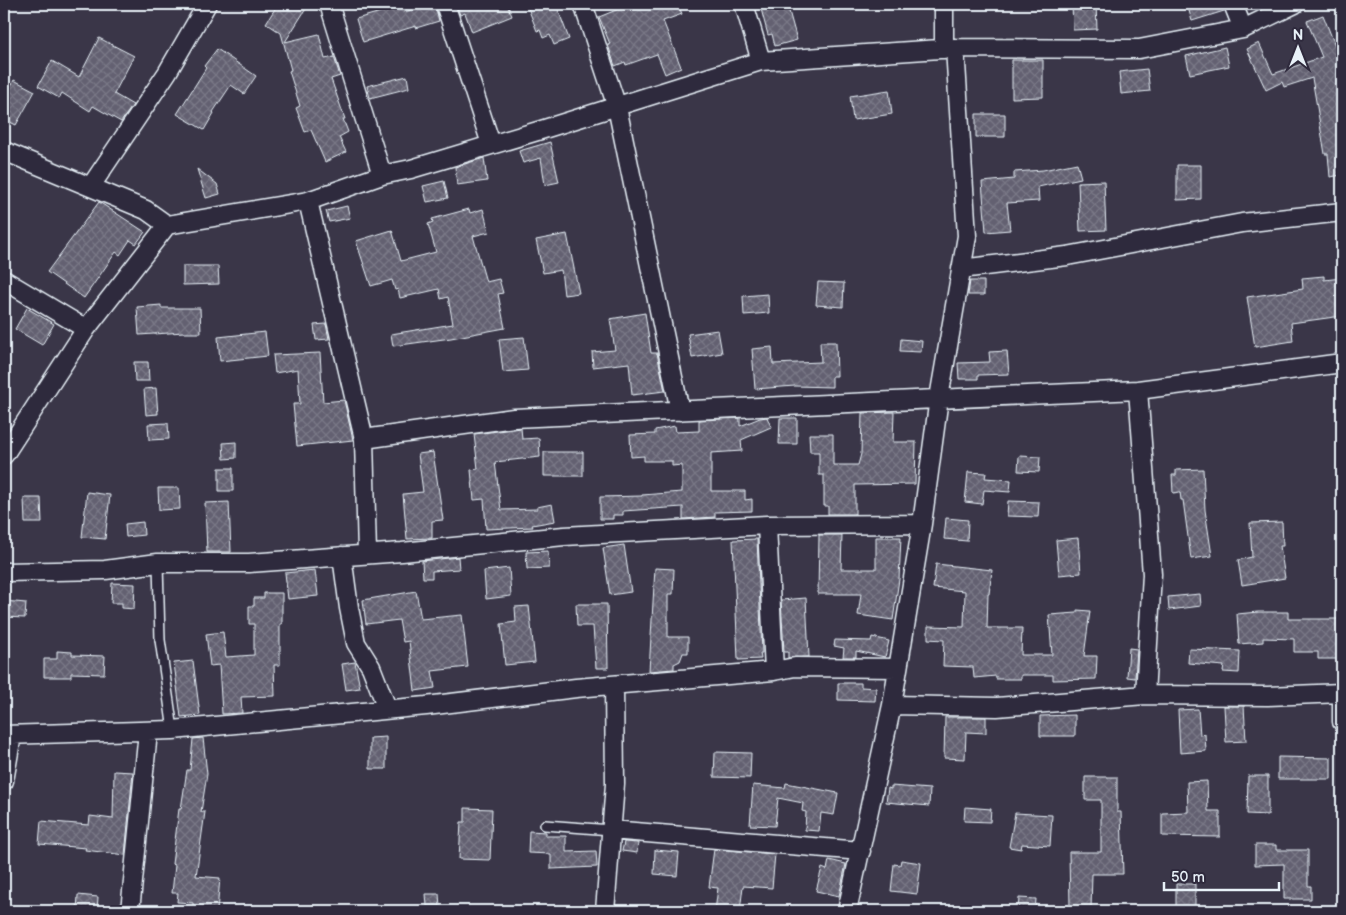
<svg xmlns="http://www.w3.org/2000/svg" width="1346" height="915" font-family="'Balsamiq Sans',sans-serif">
  <defs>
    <pattern id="building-cross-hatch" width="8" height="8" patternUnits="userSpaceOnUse" patternTransform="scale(1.25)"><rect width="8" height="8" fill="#636171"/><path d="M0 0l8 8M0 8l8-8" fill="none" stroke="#797886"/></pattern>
  </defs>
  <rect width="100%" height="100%" fill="#3a3648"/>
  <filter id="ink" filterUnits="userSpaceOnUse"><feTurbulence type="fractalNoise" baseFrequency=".02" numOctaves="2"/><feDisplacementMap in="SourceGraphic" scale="10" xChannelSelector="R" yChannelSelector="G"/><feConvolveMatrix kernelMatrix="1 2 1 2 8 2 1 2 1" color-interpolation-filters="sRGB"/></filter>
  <g filter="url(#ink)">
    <!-- building -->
    <path fill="url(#building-cross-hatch)" stroke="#e8f1f8" d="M278,4h31l-24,38 34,-8 6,25 9,-2 6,19 -9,3 14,40h-2l5,13 -9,5 7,15 -21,10 -14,-32 -6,2 -9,-24 4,-2 -11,-35 2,-1 -10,-37 -15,-10z
      M432,4h3l4,17 -23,7v-2l-53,16 -7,-23 46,-13 2,6z
      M456,4h51l5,12 -40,16 -7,-19 -5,2z
      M541,4h15l13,35 -15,6 -4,-10 -7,3 -3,-8 -3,1 -9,-23z
      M631,4h47l4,10 -19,7 18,46 -16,7 -8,-20 -31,11 -1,-3 -10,4 -7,-21 2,-1 -11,-27z
      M779,4h8l10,36 -22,6 -3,-12 -4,1 -7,-26z
      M1072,4h24l1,25 -24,1z
      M1187,4h36l1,7 -32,10z
      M1323,15l19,48 -4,3 4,16v93l-12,2 -2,-23h-3l-13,-76 -28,9 -2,-5 -16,8 -19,-41 12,-6 14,31 49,-17 -15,-36z
      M99,38l35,18 -20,38 19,11 -12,17 -28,-16 -3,5 -28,-18 -3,5 -21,-12 14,-25 27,16z
      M1225,47l4,19 -39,8 -4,-18z
      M217,49l39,27 -12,18 -13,-9 -18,27 1,1 -10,17 -27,-16 29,-46 -2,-2z
      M1012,60h31v37l-31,1z
      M1147,69l3,22 -29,3 -2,-22z
      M407,76l2,12 -39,10 -3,-12z
      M14,80l21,11 -19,34 -12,-6v-21z
      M889,90l3,24 -39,6 -3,-24z
      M976,114h29v23h-29z
      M550,142l9,40 -14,3 -4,-27 -18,5 -4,-12z
      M484,158l3,23 -30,4 -2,-18z
      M1077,163l4,15 -43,9 1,14 -32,2 3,27 -24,2 -4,-50 32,-3v-7l29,-2z
      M1177,165h24v34l-24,1z
      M197,169l20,15 3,10 -14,4z
      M444,181l4,17 -21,4 -4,-16z
      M1104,181l2,49 -26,1 -2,-49z
      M99,202l46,30 -9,12 -6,-4 -10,15 -4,-3 -32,46 -37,-26z
      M347,206l3,12 -21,4 -3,-11z
      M469,209l1,4 13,-4 6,23 -16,4 13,46 13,-3 4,14 -5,1 7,34 -54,10 -58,8 -2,-12 62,-10 -5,-27 -7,2 -2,-10 -39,9 -2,-9 -3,1 -3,-10 -21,6 -15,-45 36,-11 9,31 35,-9 -8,-28 5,-2 -1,-3z
      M567,234l12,59 -15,2 -3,-25 -18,3 -7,-33z
      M183,266h35l1,18 -36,1z
      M1324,276v4l18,-2v38l-51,7 2,18 -38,6 -8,-50 56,-8 -1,-11z
      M970,281h14v14h-16z
      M818,282l26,1 -1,24 -27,-2z
      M768,294l1,19 -25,2 -1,-19z
      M161,305v3h39l1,25h-17v-1l-45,3 -2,-28z
      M27,308l27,16 -12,21 -27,-16z
      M645,313l6,40h6l8,38 -33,4 -3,-32 -36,4 -1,-15 23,-2 -5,-31z
      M326,324l3,15 -13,1 -2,-15z
      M718,330l4,23 -30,5 -4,-24z
      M265,332l3,24 -48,5 -2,-24z
      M524,337l4,33 -25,2 -4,-33z
      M901,339l21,2 -1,11 -21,-1z
      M820,342h16l1,34h-5v11l-37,-1 -40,3 -3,-40 20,-2 1,17 48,-2z
      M1007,351l2,23 -31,1v4h-19l-1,-16 32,-1 -1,-10z
      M320,353l3,49 21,-2 9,40 -56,6 -4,-42h7l-2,-35 -23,4 -2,-18z
      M134,362h14l1,19h-14z
      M156,388l2,26 -12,1 -2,-26z
      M894,412l-1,30h23l-1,42 -60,1v29h-27v-8h-4v-31h-5v-23h-9l-1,-18h24v31h25l3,-11 1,-41z
      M767,417l4,10 -30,13 1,11 -31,2v38h34v9l7,-1v12l-37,1v5l-32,2v-12l-60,4v4h-10v4h-13v-22l42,-1v-1l40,-3v-27l-10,1v-5h-28v-5l-13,1 -1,-22 25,-1v-4l20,-4 1,6 23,-1v-11l41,-2v8l20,-8z
      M780,418h17v26h-18z
      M168,423l1,16 -20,1 -1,-16z
      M521,428l1,11 17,-1 1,19 -45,5 6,48 36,-1v-2l15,-3 3,17 -23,4 1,2 -47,2 -2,-30 -10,1 -3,-30 7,-1 -4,-35z
      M236,442v16l-12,1 -1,-16z
      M433,452l10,68 -11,1v17l-25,1 -4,-45 20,-2 -5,-38z
      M544,452h39v24h-39z
      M1019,456l21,1 -1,15 -21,-1z
      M219,468h14v23h-14z
      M1203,469l2,41 7,46 -21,3 -8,-59h-2l-1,-8 -7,1 -1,-18h4v-5z
      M968,472l18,1 -1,5 26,2 -1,12 -26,-2 -2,14 -17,-2z
      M158,488h21l1,21 -21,1z
      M87,492l23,3 -5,44 -23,-2z
      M24,498h17l1,25h-17z
      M1008,501l31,1 -1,15 -31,-1z
      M229,502l2,50h-24l-2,-49z
      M946,518l22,2 -1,21 -23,-2z
      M143,522l1,13 -18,2 -1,-13z
      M1282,522l1,24h-3l5,32 -43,7 -4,-25 14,-3 -2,-34z
      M819,535h23l-1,34h35v-32h25l-2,42 -6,41 -35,-5 3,-21h-43z
      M1078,538l3,35 -22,2 -3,-35z
      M757,539l5,114h-2l1,6 -23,1 -5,-120z
      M624,545l7,47 -21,3 -7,-47z
      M548,551l1,17 -22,1 -1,-17z
      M458,557l1,12 -27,2v7h-9l-1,-17z
      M936,564l56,6 -3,24h-1l-1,34h35l-1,27h31l-3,-40 28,-2v-3l13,1 -6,45h13l-1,23 -43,1v-5h-32v4h-25v-3l-22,2 -1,-11 -30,-1 1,-26 -16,-1v-13l36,1 1,-36 -32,-3z
      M509,568l2,28 -25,3 -2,-28z
      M655,568l19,1 -1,25h-5v43h20v16h-5l-3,8 -6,3v5l-25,2z
      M315,570l3,26 -30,3 -3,-26z
      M112,583l23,1 -1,25 -12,-1v-5h-11z
      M416,591l5,28 41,-4 6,52 -36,4 3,17 -20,3 -6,-50 -6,1 -4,-22 -33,4 -3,-24z
      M264,593h18v31h-2v41h-6l1,31 -34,1 1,16 -20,1 -3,-49 -9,1 -4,-32 17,-2 3,25 28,-2v-31h-5v-18h5v-8h10z
      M1200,594l1,12 -32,4 -1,-13z
      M806,598l3,59 -21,1v-6h-4l-3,-52z
      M4,601l22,2 -1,15 -21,-1z
      M576,604h31l1,64h-12l-3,-42h-16z
      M529,606l6,56 -30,3 -4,-41 15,-2 -1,-15z
      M1258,612h30v7h54v40h-24v-7h-24v-13l-31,-1v4l-24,2 -2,-30z
      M872,637l17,4 -4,16 -29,-6v6h-13l1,-9 -10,-2 1,-6 36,1z
      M1129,648l8,1 -2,29 -8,-1z
      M1189,649l51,2 -1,22 -16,-1 1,-6 -36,-3z
      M57,651l15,1v3l33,1 -1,18 -33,-1v4h-27v-18h13z
      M193,661l7,54 -19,2 -7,-54z
      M355,662l5,26 -14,2 -4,-26z
      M838,683h23v4l15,1 -1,13 -37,-1z
      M1224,706h20l2,35 -20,1z
      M1198,709l2,26 5,-1 1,17 -26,2 -2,-43z
      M1075,715v21h-35v-20z
      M945,717h41v16l-20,-1 -1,27 -21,-1z
      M386,737v32h-16v-31z
      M203,738l4,36 -6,38h4l-9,64 24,2 -3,33h-24v-8l-16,-1 1,-9h-6l3,-28 -3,-1 7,-55h2l6,-39h3l3,-31z
      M715,752l36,1 -1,25 -36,-1z
      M1278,757l53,1v21h-53z
      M114,771l19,1 -8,83 -40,-5 1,-2 -47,-4 2,-23 48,4 1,-9 23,3z
      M1248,776h20v39l-21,-1z
      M1085,777h32v35h4l2,62h-31l-1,35 -21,-1 -1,-56h32v-52h-16z
      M1207,781l1,30h12v26l-58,-1v-23l26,-1 -1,-30z
      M786,783l52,10 -4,22 -13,-2 -2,18 -14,-1 1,-18 -4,-1 1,-8 -25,-5 -3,28 -25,-1 3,-40 32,3z
      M891,786l39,3 -1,17 -43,-4 2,-14 3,1z
      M965,807l26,2 -1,13 -26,-1z
      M465,808l27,1 -2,51 -31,-1 2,-37h4z
      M1015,813l37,2 -2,31 -28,-2 -1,5 -12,-2z
      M529,831l17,1v4h20v16l30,-1 1,16 -46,2v-15l-23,-1z
      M624,842l14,1 -1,10 -15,-2z
      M1255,845h21v5h32v36h3v13h-27v-35l-29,1z
      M714,849l61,5 -3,34 -29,-2 -3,25h-25l3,-23 -9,-1z
      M655,850l24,2 -2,24 -23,-2z
      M829,860l17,4 -7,32 -23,-5 6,-23 5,2z
      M901,860l20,3 -4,31 -26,-3 3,-27 6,1z
      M1176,884h19v27h-19z
      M426,894h13l1,12h-13z
      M78,895l20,2 -1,14h-20z
      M1019,898l17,1 -1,12h-17z"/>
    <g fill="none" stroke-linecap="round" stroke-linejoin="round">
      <!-- lane casing -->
      <g stroke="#e8f1f8" stroke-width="12">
        <path id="lane" d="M158,563l2,77 13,90
          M545,825l66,5"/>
      </g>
      <!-- street casing -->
      <g stroke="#e8f1f8" stroke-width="21">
        <path id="street" d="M329,4l53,171
          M445,4l46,140
          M583,4l34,103 63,304
          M744,4l17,57
          M1233,4l10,25
          M944,49v-45
          M4,151l142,59 21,15
          M91,186l76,-113 40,-69
          M308,201l56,238 3,115
          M961,269l106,-13 175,-33 100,-11
          M4,280l82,49
          M1138,390l14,184 -7,121
          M364,439l150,-21 624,-28 204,-27
          M4,455l82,-126 81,-104 141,-24 74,-26 29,-6 130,-39 220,-69 194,-13 184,1 104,-20 52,-25
          M767,525l7,146
          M342,556l7,52 7,35 15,24 16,41
          M4,572l101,-2 53,-7h91l153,-11 162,-16 203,-11 155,-1
          M1342,693v29
          M892,705l105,2 148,-12 123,1 74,-3
          M4,735l169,-5 253,-24 150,-18 198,-17 21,-4 103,1
          M4,781l8,-46
          M611,830l250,21
          M130,911l18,-179
          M605,911l10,-127 -1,-99
          M847,911l45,-206 30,-181 17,-126 28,-162 -12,-188"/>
      </g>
      <!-- lane -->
      <use href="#lane" stroke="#2f2a3d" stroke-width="9"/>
      <!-- street -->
      <use href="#street" stroke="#2f2a3d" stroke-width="18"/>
    </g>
  </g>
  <!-- margin -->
  <rect width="1346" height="915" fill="none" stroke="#2f2a3d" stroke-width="20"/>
  <rect x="10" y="10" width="1326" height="895" fill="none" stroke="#e8f1f8" stroke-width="2" filter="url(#ink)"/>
  <!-- north arrow -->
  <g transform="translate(1298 48)" stroke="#2f2a3d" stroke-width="4" paint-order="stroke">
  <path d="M0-4L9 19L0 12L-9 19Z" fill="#e8f1f8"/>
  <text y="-8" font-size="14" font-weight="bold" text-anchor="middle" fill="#e8f1f8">N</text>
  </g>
  <!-- scale -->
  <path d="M1164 882v8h115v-8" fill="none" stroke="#e8f1f8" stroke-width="2.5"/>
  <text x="1171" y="882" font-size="15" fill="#e8f1f8" stroke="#2f2a3d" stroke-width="4" paint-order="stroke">50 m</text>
</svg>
